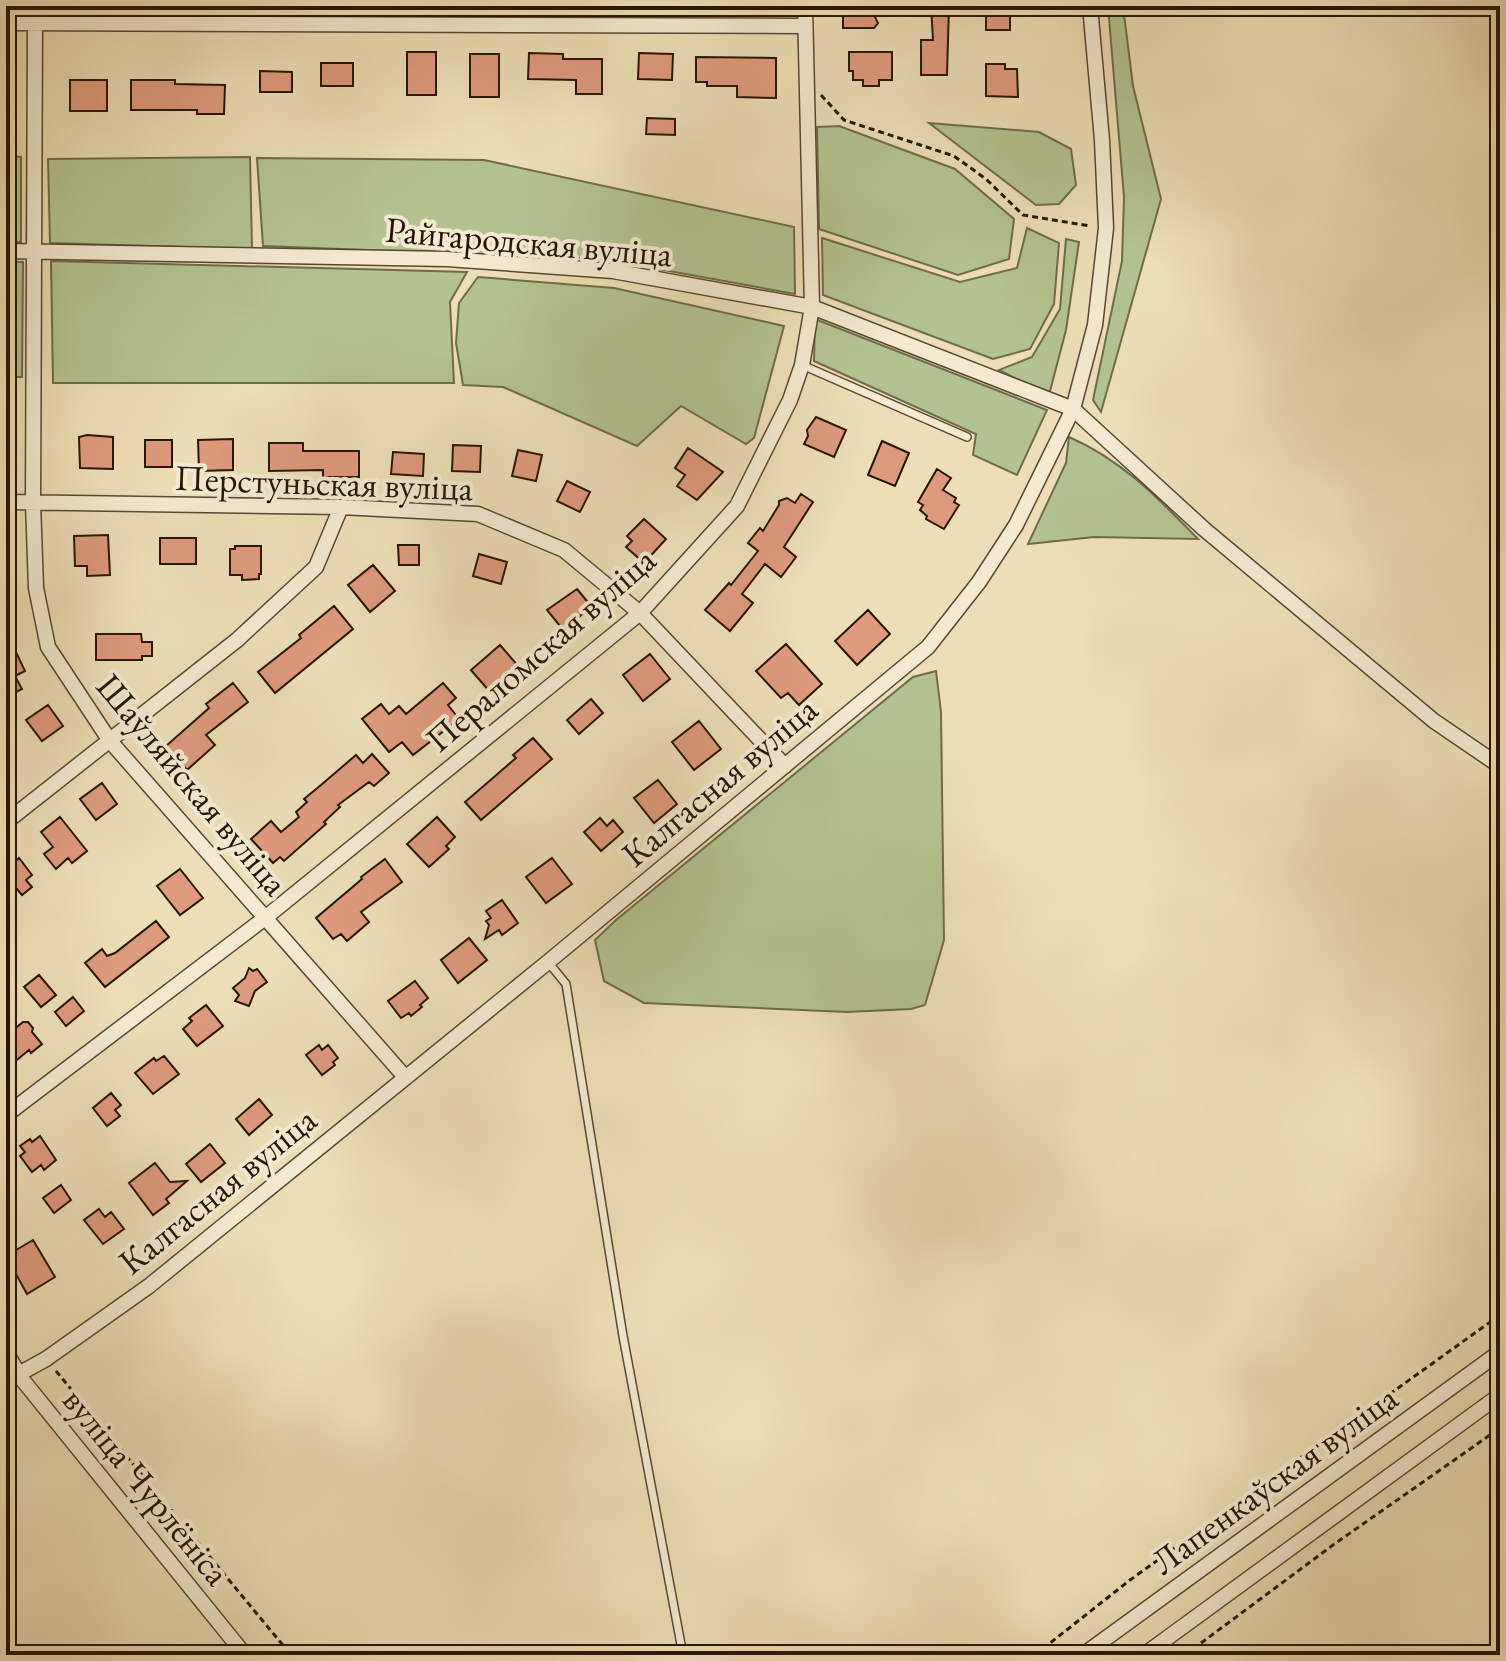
<svg xmlns="http://www.w3.org/2000/svg" width="1506" height="1661" font-family="'EB Garamond',serif">
  <rect width="100%" height="100%" fill="#eddeb7"/>
  <filter id="stains"><feTurbulence type="fractalNoise" baseFrequency=".0025" numOctaves="4"/><feColorMatrix values="0 0 0 0 .2 0 0 0 0 .09 0 0 0 0 .02 0 0 0 .5 -.17"/></filter>
  <radialGradient id="worn" r=".72"><stop offset=".6" stop-color="#630" stop-opacity="0"/><stop offset="1" stop-color="#630" stop-opacity=".3"/></radialGradient>
  <!-- green -->
  <path fill="#b4c291" stroke="#6e6c4a" stroke-width="2" d="M1108,6h15l10,80 28,113 -60,213 -8,-12 29,-139 2,-64z
    M929,123l110,9 32,17 5,36 -17,19 -23,1z
    M839,126l116,43 59,50 -5,40 -51,16 -139,-46 -2,-102z
    M6,156l15,1v85h-15z
    M250,157l2,92 -202,-6 -2,-84z
    M257,158l227,2 310,67 1,67 -192,-35 -340,-13z
    M1027,228l32,15 -5,61 -24,45 -37,10 -170,-64 -1,-57 138,44 57,-14z
    M1066,239l13,3 -13,88 -17,65 -50,-25 33,-13 28,-48z
    M51,261l416,11 -17,30 4,81h-401z
    M6,262h17l-1,115h-16z
    M478,277l136,11 170,38 -30,112 -8,6 -65,-38 -44,40 -134,-59 -40,-2 -7,-42 3,-40z
    M815,319l232,91 -30,65 -44,-20 3,-21 -162,-73z
    M1069,437c53,23 89,61 129,102l-104,-2 -66,7 38,-81z
    M936,671l5,41 3,228 -19,65 -14,4 -64,3 -203,-9 -40,-22 -9,-41 21,-20 297,-243z"/>
  <!-- building -->
  <path fill="#de9a7d" stroke="#271504" stroke-width="2" d="M843,6h30v7l5,10 -4,5h-31z
    M931,6h18l-2,69h-26v-35h12z
    M986,6h24v24h-24z
    M407,52h29v43h-29z
    M849,52h43v28h-13v6h-16v-6h-10v-9h-4z
    M529,53l34,1v5h39v35h-26v-14l-48,-1z
    M639,53l34,1 -1,26 -34,-1z
    M470,54h29v43h-29z
    M696,57l80,1v40l-39,-1v-11h-30v-4h-11z
    M321,63h32v23h-32z
    M986,64h19v5h12l1,28 -32,-1z
    M260,71l32,1v20h-32z
    M70,80h37v31h-37z
    M131,80h44v4l50,1 -1,29h-27v-4h-66z
    M647,118l28,1v16l-29,-1z
    M816,417l30,13 -12,27 -30,-13 4,-8 -1,-6z
    M87,435l26,2v32l-33,-1 -1,-31z
    M233,439v31l-34,1 -1,-31z
    M145,440h27v27h-27z
    M882,441l27,12 -14,33 -27,-11z
    M269,443h34v8h56v26h-36v-7l-54,1z
    M453,445l28,1 -1,26 -28,-1z
    M688,448l35,24 -26,28 -20,-14 8,-11 -10,-7z
    M518,450l24,5 -6,26 -24,-5z
    M393,452l31,2 -1,22 -32,-2z
    M937,469l14,9 -8,12 13,8 -2,4 5,3 -15,24 -18,-10 1,-3 -7,-6 3,-5 -5,-3z
    M567,481l23,11 -10,20 -23,-11z
    M801,494l12,8 -29,45 12,10 -15,20 -16,-13 -23,30 11,9 -23,28 -25,-21 24,-27 2,2 27,-34 -10,-8 12,-15 3,3 16,-26v-4l8,-3 8,5z
    M644,519l22,20 -22,24 -18,-16 6,-6 -5,-5z
    M108,535l2,40 -23,1v-10h-12l-1,-30z
    M160,538h36v26h-36z
    M398,545h21v20h-20z
    M235,546h26v28h-2v5l-17,1v-5h-12v-26h5z
    M479,554l28,8 -6,22 -28,-8z
    M373,565l22,26 -25,21 -22,-27z
    M577,589l14,17 -27,25 -17,-21z
    M334,606l19,23 -78,64 -17,-21 43,-34 -2,-3z
    M868,610l22,24 -33,31 -22,-24z
    M96,634h45l1,8h10v14h-10v4h-46z
    M786,644l36,40 -23,21 -11,-12 -7,5 -25,-27z
    M500,645l19,22 -13,11 4,5 -10,8 -4,-4 -6,5 -19,-22z
    M15,650l10,21 -10,5 7,13 -16,8v-43z
    M650,654l20,25 -27,22 -20,-26z
    M233,683l15,19 -42,33 9,10 -28,25 -21,-24 43,-38 -3,-4z
    M443,683l13,15 -8,7 11,14 -46,36 -11,-13 -13,10 -27,-33 19,-15 8,10 10,-8 7,8z
    M591,699l12,14 -24,21 -12,-14z
    M48,705l15,21 -21,15 -16,-21z
    M699,721l22,28 -27,21 -22,-28z
    M533,738l19,21 -71,61 -16,-18 51,-44 -3,-3z
    M372,754l17,19 -15,13 -5,-4 -31,23 2,2 -16,15 2,2 -42,37 -4,-4 -7,6 -22,-24 20,-18 10,11 18,-15 -3,-5 11,-10 -3,-3 17,-14 35,-30 7,8z
    M658,780l19,24 -23,19 -20,-25z
    M102,783l15,21 -21,16 -16,-21z
    M60,817l27,34 -15,12 -4,-5 -12,11 -12,-15 9,-7 -12,-15z
    M437,817l18,20 -9,9 3,3 -20,18 -22,-23z
    M600,818l7,8 6,-6 10,12 -22,19 -17,-19z
    M6,856l6,8 7,-6 13,17 -6,5 6,7 -10,8 -6,-7 -10,8z
    M552,858l20,26 -26,19 -20,-26z
    M385,859l17,23 -41,30 8,10 -22,19 -6,-7 -8,5 -17,-21 46,-39 -1,-2z
    M180,869l23,29 -23,17 -23,-29z
    M502,900l16,23 -16,12 -3,-5 -14,9 4,-14 -3,-4 5,-3 -5,-7z
    M156,921l13,16 -64,50 -20,-24 17,-14 5,7 8,-3z
    M469,938l18,22 -29,23 -17,-23z
    M249,968l4,3 4,-2 10,13 -12,9 -6,15 -14,-5 4,-6 -6,-7 12,-10z
    M39,975l17,20 -15,12 -17,-20z
    M415,981l13,17 -8,7 2,2 -11,9 -2,-3 -8,5 -13,-17z
    M73,997l11,14 -18,15 -11,-14z
    M206,1005l17,21 -26,20 -14,-17 9,-8 -3,-3z
    M23,1022h5l5,6 -1,4 10,12 -11,9 -2,-3 -23,19v-33z
    M319,1045l3,5 6,-5 10,13 -5,4 2,3 -13,10 -16,-20z
    M164,1056l15,18 -26,20 -18,-21 19,-15 2,3z
    M111,1093l10,12 -6,5 5,6 -13,10 -14,-18z
    M259,1099l13,16 -23,20 -13,-16z
    M40,1136l16,24 -12,10 -3,-5 -9,7 -12,-16 5,-4 -5,-6 10,-7 2,3z
    M210,1144l15,19 -24,19 -15,-18z
    M155,1163l15,19 17,-1 -21,18 3,4 -16,12 -24,-32z
    M61,1185l10,15 -17,13 -11,-15z
    M99,1209l6,8 6,-5 13,17 -21,15 -19,-24z
    M33,1240l22,37 -28,17 -21,-38z"/>
  <g fill="none" stroke-linecap="round" stroke-linejoin="round">
    <!-- lane casing -->
    <g stroke="#584731" stroke-width="10">
      <path id="lane" d="M802,365l165,72
        M548,962l18,22 57,352 60,319"/>
    </g>
    <!-- street casing -->
    <g stroke="#584731" stroke-width="17">
      <path id="street" d="M38,6l-3,17 -2,480 3,85 12,59 62,94 295,336
        M6,23l798,3
        M6,251l441,8 166,12 199,36 261,102 131,120 230,192 66,45
        M6,502l335,5 137,7 86,36 76,63 145,153
        M6,822l231,-182 79,-73 25,-60
        M6,1115l259,-197 375,-305 97,-107 53,-106 12,-35 10,-58 -7,-301
        M6,1352l15,26 224,277
        M6,1381l40,-22 103,-73 399,-324 380,-315 51,-65 37,-57 57,-116 22,-84 11,-97 -4,-88 -12,-134
        M1083,1655l417,-303
        M1144,1655l356,-260"/>
    </g>
    <!-- path -->
    <path stroke="#271504" stroke-width="3" stroke-dasharray="6 4" stroke-linecap="butt" d="M821,95l23,25 110,36 32,23 37,36 67,11
      M56,1371l235,284
      M1035,1655l95,-75 370,-265
      M1185,1655l148,-110 167,-117"/>
    <!-- lane -->
    <use href="#lane" stroke="#f3ead0" stroke-width="7"/>
    <!-- street -->
    <use href="#street" stroke="#f3ead0" stroke-width="14"/>
  </g>
  <g text-anchor="middle" stroke-width="8" stroke-linejoin="round" paint-order="stroke">
    <!-- street labels -->
    <g font-size="36" fill="#271504" stroke="#f3ead0">
      <text transform="translate(529 241) rotate(5)" y="13">Райгародская вуліца</text>
      <text transform="translate(324 482) rotate(2)" y="13">Перстуньская вуліца</text>
      <text transform="translate(540 649) rotate(-41)" y="13">Пераломская вуліца</text>
      <text transform="translate(719 781) rotate(-40)" y="13">Калгасная вуліца</text>
      <text transform="translate(193 784) rotate(50)" y="13">Шаўляйская вуліца</text>
      <text transform="translate(217 1190) rotate(-39)" y="13">Калгасная вуліца</text>
      <text transform="translate(1274 1479) rotate(-36)" y="13">Лапенкаўская вуліца</text>
      <text transform="translate(147 1486) rotate(51)" y="13">вуліца Чурлёніса</text>
    </g>
  </g>
  <!-- margin -->
  <rect width="1506" height="1661" fill="none" stroke="#eddeb7" stroke-width="32"/>
  <rect x="8" y="8" width="1490" height="1645" fill="none" stroke="#271504" stroke-width="4"/>
  <rect x="16" y="16" width="1474" height="1629" fill="none" stroke="#271504" stroke-width="2"/>
  <rect width="100%" height="100%" filter="url(#stains)"/>
  <rect width="100%" height="100%" fill="url(#worn)"/>
</svg>
